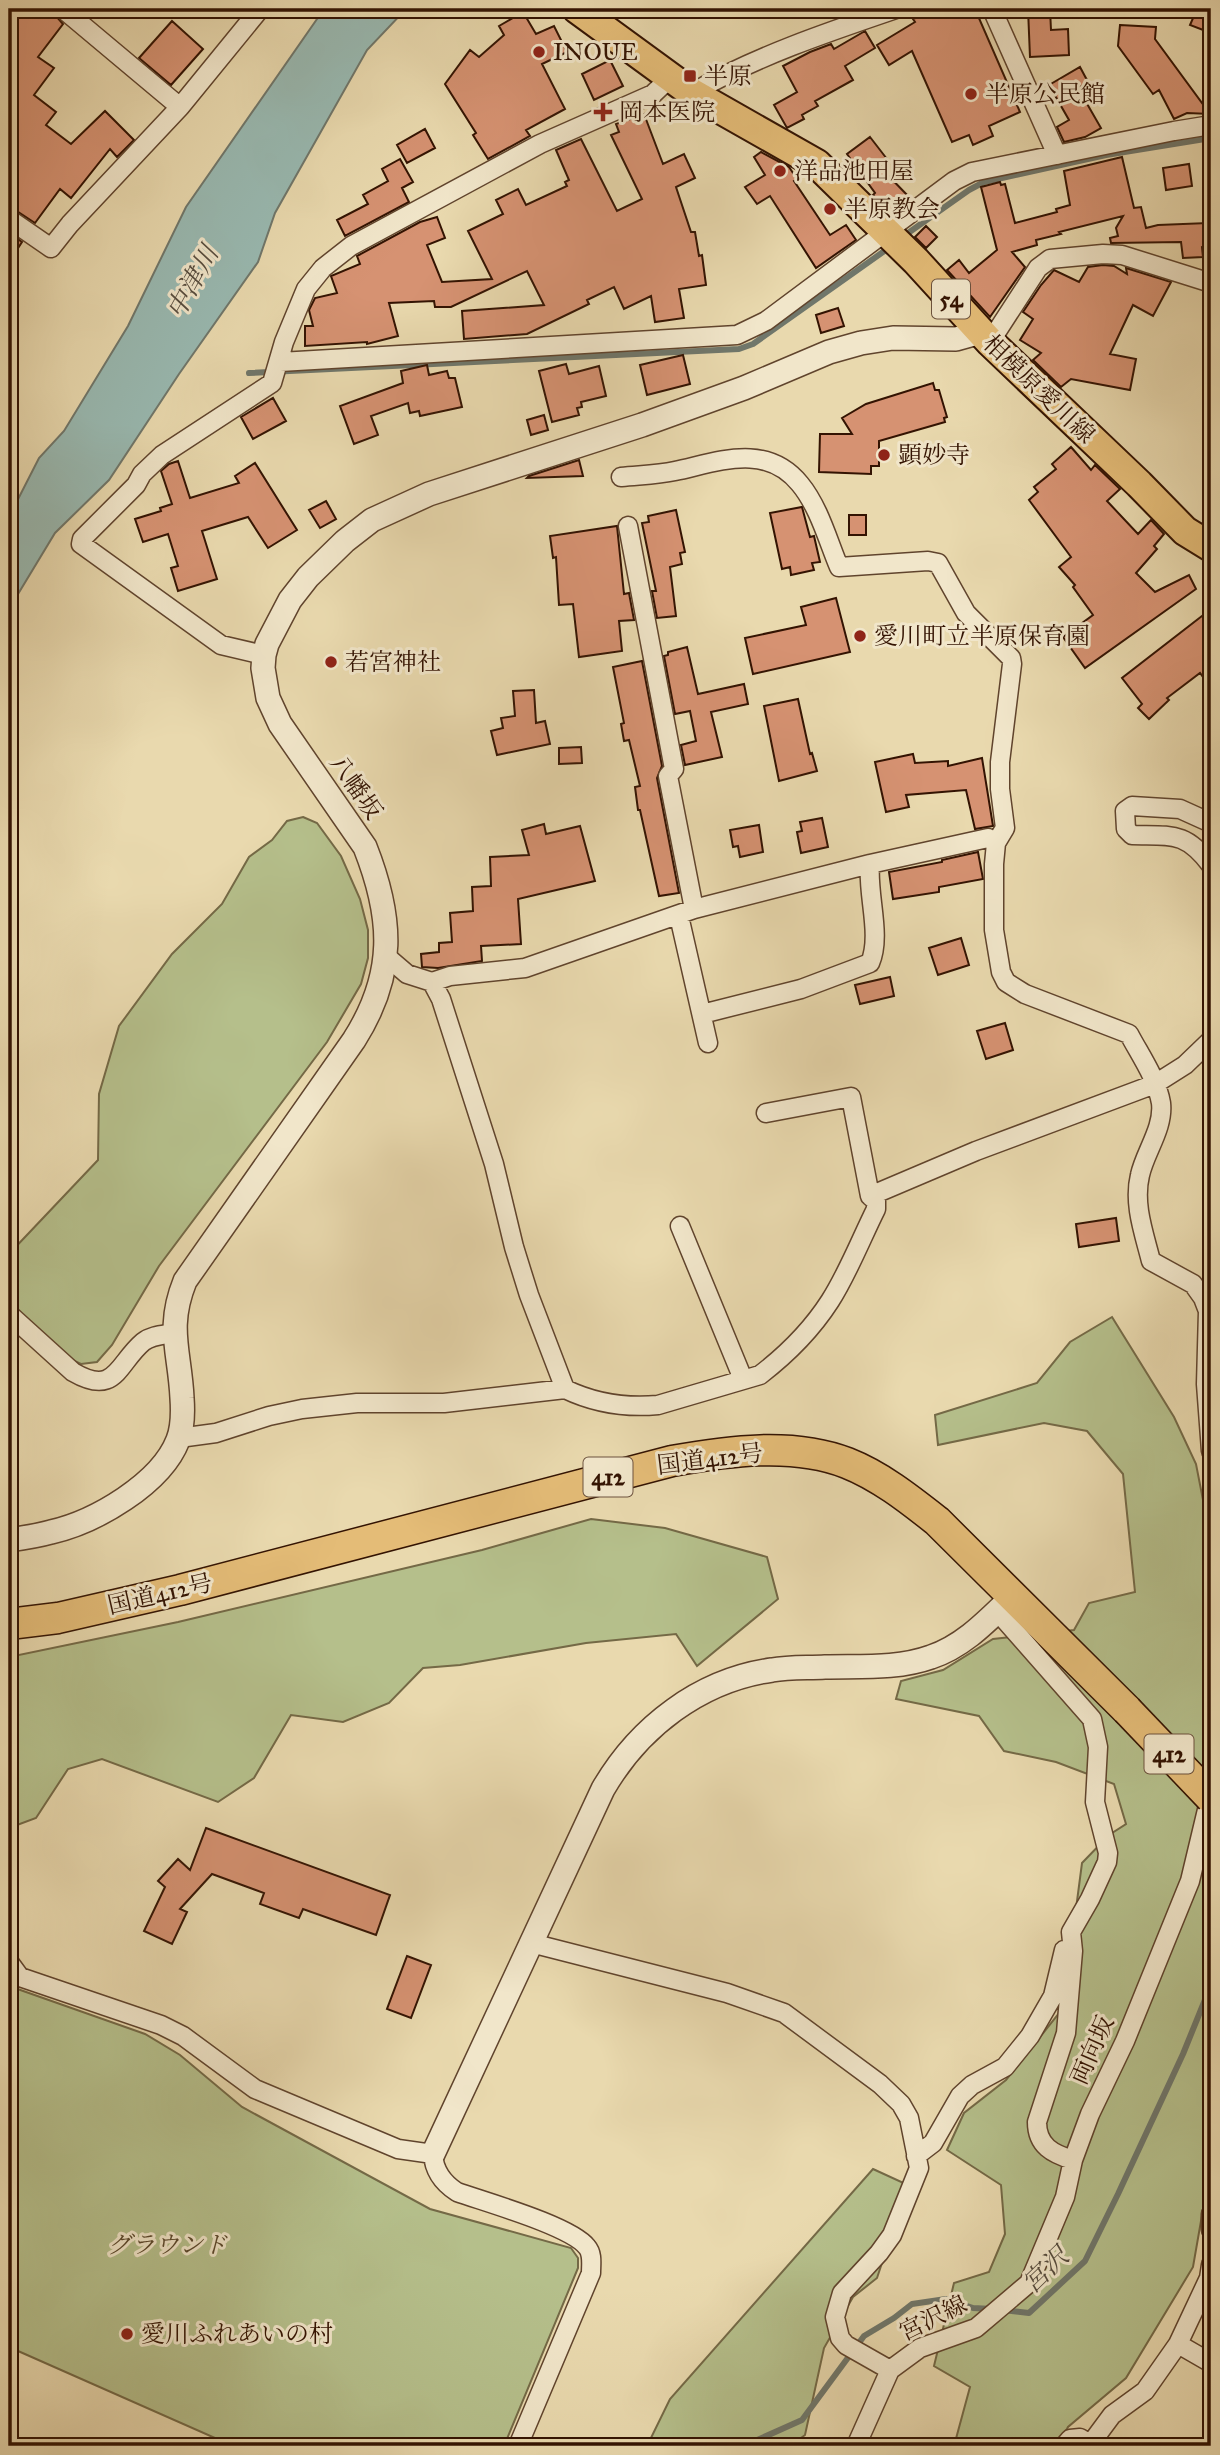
<svg xmlns="http://www.w3.org/2000/svg" width="1220" height="2455" font-family="'IM FELL Great Primer','Noto Serif JP',serif">
  <rect width="100%" height="100%" fill="#e9d9ae"/>
  <filter id="stains"><feTurbulence type="fractalNoise" baseFrequency=".00286" numOctaves="4"/><feColorMatrix values="0 0 0 0 .2 0 0 0 0 .09 0 0 0 0 .02 0 0 0 .5 -.17"/></filter>
  <radialGradient id="worn" r=".72"><stop offset=".6" stop-color="#630" stop-opacity="0"/><stop offset="1" stop-color="#630" stop-opacity=".3"/></radialGradient>
  <!-- green -->
  <path fill="#b5bf8b" stroke="#746946" stroke-width="2" d="M303,817l14,6 24,33 19,43 8,31v28l-7,26 -34,58 -168,224 -47,79 -15,17 -16,2 -24,-11 -48,-49v-50l89,-94 1,-66 20,-68 53,-72 50,-50 27,-47 23,-17 15,-19z
    M1112,1317l62,100 22,47 15,77v641l-6,16 -12,69 -67,111 -58,49 -10,19h-104l16,-59 -36,-21 20,-83 35,-11 16,-38 -4,-49 -54,-35 17,-37 42,-33 57,-72 19,-145 27,-28 17,-11 -12,-40 -58,-22 -52,-11 -25,-35 -83,-17 5,-18 42,-11 50,-31 81,-9 15,-27 46,-11 -12,-118 -36,-43 -43,-8 -106,22 -3,-30 102,-32 33,-41z
    M591,1519l74,9 102,29 11,42 -81,67 -21,-32 -90,9 -126,22 -37,3 -34,35 -46,19 -52,-7 -37,63 -36,24 -116,-43 -34,10 -32,49 -27,10v-171l169,-35 304,-72z
    M9,1986l136,48 35,21 62,52 188,102 141,39 7,10v10l-74,178h-271l-224,-99z
    M873,2169l35,16 -31,93 -24,19 -29,51 -19,87 -15,11h-143l23,-47z"/>
  <!-- water -->
  <path fill="#99b9b1" stroke="#70776b" stroke-width="2" d="M324,9h82l-39,41 -92,163 -17,49 -79,112 -70,106 -54,53 -46,76v-97l4,-3 26,-51 25,-27 64,-105 58,-119z"/>
  <g fill="none" stroke-linecap="round" stroke-linejoin="round">
    <!-- stream -->
    <path stroke="#70776b" stroke-width="6" d="M901,238l68,-48 15,-8 122,-27 105,-17
      M249,373l490,-24 14,-5 137,-97
      M1003,2310l26,3 56,-52 33,-67 65,-140 28,-69
      M751,2446l4,-5 47,-21 62,-84 30,-18 18,-14 34,-5 27,9 19,1"/>
  </g>
  <!-- building -->
  <path fill="#d69272" stroke="#331302" stroke-width="2" d="M9,9h41l13,15 -25,33 16,11 -20,27 22,17 -10,13 25,19 34,-33 29,29 -17,17 -7,-8 -39,49 -11,-9 -25,34 -20,-13 -6,-2z
    M937,9h38l45,103 -31,14 4,10 -20,9 -4,-10 -17,7 -40,-91 -23,14 -12,-20 38,-23 -2,-3z
    M1028,9h22l1,21 17,-1 1,26 -39,2z
    M1197,9h14v24l-21,-8z
    M523,12l13,22 18,-8 13,26 -25,12 23,45 -39,21 4,6 -42,23 -15,-24 3,-2 -31,-49 25,-34 9,7 25,-22 -5,-9z
    M172,21l31,28 -32,36 -32,-27z
    M1120,25l36,2 -1,12 55,75 -23,-1 -13,6 -15,-29 -6,4 -35,-48z
    M865,31l10,17 -30,18 8,14 -38,21 3,5 -16,9 2,4 -17,9 -13,-23 23,-13 -14,-26 27,-14 21,-8 3,5z
    M610,60l13,26 -29,14 -12,-26z
    M1080,67l8,15 -10,6 23,40 -16,9 -21,5 -7,-15 12,-7 -20,-35z
    M644,114l19,50 21,-10 11,24 -19,9 15,45h4l4,24 3,-1 4,30 -27,4 5,29 -29,4 -4,-26 -27,13 -10,-22 -27,13 2,4 -62,30 -63,5 -2,-28 82,-6 -17,-34 -76,36h-16l-1,-6 -45,2 9,33 -31,8v-2l-62,4v-20h8l-4,-16 6,-12 22,-5 -6,-17 29,-12 -3,-8 63,-34 17,-5 8,21 -18,7 15,37 50,-3 -24,-48 35,-17 -7,-14 22,-11 8,16 41,-19 -2,-4 4,-2 -13,-30 25,-11 36,72 25,-12 -31,-64 8,-3 -3,-8z
    M425,129l10,19 -28,15 -10,-18z
    M870,137l17,22 -8,7 31,32 -19,16 -18,-19 2,-2 -28,-39z
    M761,152l28,15 8,12 -3,2 36,54 16,-10 10,15 -40,28 -46,-72 -13,8 -12,-17 20,-12 -11,-18z
    M1122,157l12,51 7,-1 5,21 12,-3 50,-2 1,23 -7,1 1,10 -20,1 -2,-16 -70,1 -1,-5 8,-2 -2,-8 7,-12 -64,16 2,2 -25,6 1,5 -25,7 13,15 -35,50 -43,-47 12,-10 10,13 28,-23 -16,-63 19,-5 1,3 4,-1 10,39 42,-11 -1,-3 14,-4 -6,-34z
    M400,159l13,23 -11,6 7,14 -64,34 -8,-16 31,-16 -5,-9 25,-14 -6,-12z
    M1189,164l3,22 -26,4 -3,-22z
    M926,226l11,11 -11,11 -11,-11z
    M9,233l13,9 -13,20z
    M1103,265l11,1 13,8 -1,-6 45,14 -18,34 -20,-11 -23,49 26,5 -6,31 -59,-11 -10,8 -28,-27 8,-7 -21,-13 13,-21 -10,-7 18,-27 13,-15 25,12 9,-15z
    M838,308l6,18 -23,7 -5,-18z
    M683,355l7,29 -43,11 -7,-30z
    M566,364l3,10 30,-8 7,30 -25,6 1,5 -5,1 2,7 -27,7 -13,-51z
    M427,365l2,10 18,-4 2,7h6l7,29 -42,9 -1,-5 -9,2 -2,-10 -37,13 7,19 -24,9 -14,-38 63,-23 -2,-12z
    M933,383l2,7h4l8,27 -3,1 1,4 -66,19v25h-8v8l-52,-2 1,-38h32l-10,-16 24,-14z
    M273,398l13,23 -33,18 -12,-22z
    M544,415l4,15 -17,5 -4,-15z
    M1071,447l20,23 4,-5 25,24 -13,12 31,33 13,-14 13,14 -10,12 3,3 -21,24 19,19 34,-17 7,14 -111,79 -22,-31 30,-22 -20,-28 2,-2 -16,-18 12,-10 -42,-57 9,-8 -4,-5 22,-18 -4,-5z
    M579,460l4,16 -56,2 2,-2z
    M178,461l12,37 49,-15 -4,-7 20,-13 42,67 -29,18 -20,-31 -46,14 15,48 -39,12 -7,-23 7,-2 -10,-32 -25,8 -8,-23 26,-8 -1,-3 12,-4 -11,-33 8,-7z
    M326,501l10,18 -16,9 -11,-18z
    M802,507l8,30 4,-1 6,26 -8,1 2,7 -23,5 -1,-8 -8,2 -12,-56z
    M676,510l9,42 -5,1 2,11 -12,3 6,49 -19,2 -5,-27h4l-14,-68 7,-1 -1,-6z
    M849,515h17v20h-17z
    M617,526l7,68 5,-1 5,27 -15,1 3,30 -43,6 -6,-53 -14,1 -3,-48 -3,1 -3,-22z
    M836,598l14,54 -97,22 -8,-36 61,-13 -5,-18z
    M1211,609v79l-11,-15 -33,25 2,2 -20,19 -11,-11 4,-4 -20,-26z
    M687,647l11,47 46,-10 4,20 -37,8 11,45 -37,8 -4,-20 15,-4 -6,-30 -15,3 -11,-58 4,-1v-3z
    M642,661l20,105 -5,12 22,115 -20,3 -19,-86h-2l-3,-23 5,-1 -11,-46 -5,1 -3,-17 3,-1 -11,-56z
    M534,690l2,33 9,-2 5,23 -53,11 -6,-24 12,-3 -2,-10 14,-2 -2,-25z
    M798,699l12,55 2,-1 5,18 -38,10 -15,-75z
    M581,747l1,16 -23,1v-16z
    M913,754l2,9 33,-2v5l34,-8 11,68 -18,3 -9,-39 -60,5 3,12 -23,5 -11,-50z
    M822,818l6,29 -27,6 -4,-21 5,-1 -2,-9z
    M544,824l2,10 34,-8 15,55 -77,18 3,45 -40,2 1,15 -44,7 -16,-1 -1,-13 18,-2v-9l13,-1 -2,-29 23,-2 -1,-24 19,-1 -1,-29 39,-2 -7,-25z
    M759,825l4,27 -23,5 -2,-11 -5,1 -3,-17z
    M978,852l5,27 -44,8v5l-46,7 -4,-27 53,-10v-2z
    M961,938l8,27 -31,10 -9,-27z
    M890,977l4,19 -34,8 -5,-19z
    M1005,1023l8,27 -27,9 -9,-28z
    M1116,1218l3,23 -40,6 -3,-23z
    M206,1828l184,67 -14,40 -73,-26 -4,9 -39,-14 4,-11 -52,-19 -32,35 7,3 -15,32 -28,-13 21,-44 -7,-6 20,-22 12,11z
    M407,1956l24,9 -20,53 -24,-9z"/>
  <g fill="none" stroke-linecap="round" stroke-linejoin="round">
    <!-- minor casing -->
    <g stroke="#60442d" stroke-width="21">
      <path id="minor" d="M63,9l117,98 80,-98
        M992,9l65,146
        M692,93c62,-36 136,-61 204,-84
        M9,219l42,29 19,-24 110,-117
        M990,342l48,-74 12,-9 53,-5 19,1 89,28
        M280,362l457,-27 29,-14 188,-140 18,-9 202,-41 37,-6
        M621,477c18,-2 36,-2 54,-6 43,-9 91,-29 125,13 19,23 28,57 39,83l89,-6 10,2 28,50 45,45 1,6 -12,98v27l5,39 -9,15 -2,21v66l7,42 5,10 19,12 104,40c11,21 28,45 32,69 3,25 -16,49 -21,72 -7,29 4,58 11,86l42,23 10,14 5,13 -2,73 5,67
        M628,526l46,243 -6,7 26,133
        M264,655l-43,-10 -140,-101 1,-5 54,-54 6,-11 20,-19 110,-72 12,-41 22,-53 17,-21 28,-22 189,-102 113,-50 18,-17
        M1211,823l-31,-14 -48,-3 -7,5 1,18 6,6c40,1 53,-4 79,30
        M679,916l29,127
        M386,956l21,18 25,8
        M702,1014l99,-25 69,-26c12,-28 -3,-68 0,-99
        M766,1113l85,-16 19,99
        M680,1226l63,153
        M9,1314l64,58c43,25 44,-8 70,-30 9,-7 21,-7 31,-9
        M565,1389c29,14 61,19 93,16l102,-30c26,-20 52,-46 70,-74 18,-28 31,-62 46,-92v-8l-6,-5 106,-45 179,-67 30,-19 26,-25
        M179,1438l37,-5 53,-17 33,-7 55,-6h87l121,-14 -36,-94 -15,-48 -20,-83 -53,-165 -9,-17 18,-6 75,-8 169,-59 176,-45 118,-26 8,5
        M997,1611l95,108 6,28 -3,55 13,51 -1,9 -17,37 -19,33 2,19 -7,82 -29,89c0,24 16,32 36,38
        M531,1943l196,50 57,20 96,71 21,20 8,14 10,50 -27,67 -13,18 -37,40 -7,24 5,21 6,7 44,25
        M9,1962l11,15 141,48 22,11 72,53 143,60 35,5c1,17 10,29 24,38 28,10 114,34 130,55 6,7 4,17 4,26l-73,173
        M916,2156l17,-13 27,-47 12,-11 33,-18 25,-31 23,-40 11,-46
        M1211,2214v16
        M1178,2344l33,19
        M856,2446l34,-76 30,-22 56,-20 53,-45 36,-86 8,-37 17,-46 35,-73 65,-160 21,-88
        M1064,2446l6,-7 10,-1 10,6
        M1089,2446l23,-31 33,-24 33,-47 31,-66 2,-13"/>
    </g>
    <!-- tertiary casing -->
    <g stroke="#60442d" stroke-width="26">
      <path id="tertiary" d="M9,1540c14,-2 28,-4 42,-8 44,-10 110,-48 127,-92 5,-13 5,-28 4,-42 -2,-46 -16,-70 3,-117l169,-241c42,-66 39,-122 11,-193l-85,-123 -12,-26 -5,-30 1,-13 3,-11 23,-44 18,-23 37,-36 27,-21 57,-26 213,-69 102,-37 85,-36 32,-9 32,-5 63,1 25,-7
        M433,2154l170,-365c36,-62 97,-109 169,-119 17,-3 35,-2 53,-3 35,-1 73,2 106,-10 33,-11 57,-37 81,-60"/>
    </g>
    <!-- primary casing -->
    <g stroke="#331302" stroke-width="32">
      <path id="primary" d="M577,9l115,84 125,71 99,97 74,81 149,142 46,47 26,16"/>
    </g>
    <!-- trunk casing -->
    <g stroke="#331302" stroke-width="33">
      <path id="trunk" d="M9,1624l49,-6 122,-28 492,-129c56,-10 121,-19 175,2 33,13 62,36 90,58l190,189"/>
    </g>
    <!-- minor -->
    <use href="#minor" stroke="#f1e6ca" stroke-width="18"/>
    <!-- tertiary -->
    <use href="#tertiary" stroke="#f1e6ca" stroke-width="23"/>
    <!-- primary -->
    <use href="#primary" stroke="#e4bc77" stroke-width="28"/>
    <!-- trunk -->
    <use href="#trunk" stroke="#e4bc77" stroke-width="30"/>
    <!-- trunk-bridge casing -->
    <g stroke="#331302" stroke-width="33" stroke-linecap="butt">
      <path id="trunk-bridge" d="M1127,1710l84,88"/>
    </g>
    <!-- trunk-bridge -->
    <use href="#trunk-bridge" stroke="#e4bc77" stroke-width="30"/>
  </g>
  <!-- markers -->
  <g fill="#8f2418" stroke="#f1e6ca" stroke-width="2.5">
    <circle cx="539" cy="52" r="7"/>
    <rect x="683" y="69" width="14" height="14" rx="3.5"/>
    <circle cx="971" cy="94" r="7"/>
    <path d="M599.5 101.5h7v7h7v7h-7v7h-7v-7h-7v-7h7z"/>
    <circle cx="780" cy="171" r="7"/>
    <circle cx="830" cy="209" r="7"/>
    <circle cx="884" cy="455" r="7"/>
    <circle cx="860" cy="636" r="7"/>
    <circle cx="331" cy="662" r="7"/>
    <circle cx="127" cy="2334" r="7"/>
  </g>
  <g text-anchor="middle" stroke-width="6" stroke-linejoin="round" paint-order="stroke">
    <!-- shield labels -->
    <g fill="#f1e6ca" stroke="#6c523e" stroke-width="2">
      <rect x="932" y="279.5" width="38" height="39" rx="5"/>
      <rect x="583.5" y="1457.5" width="49" height="39" rx="5"/>
      <rect x="1144.5" y="1734.5" width="49" height="39" rx="5"/>
    </g>
    <g font-size="23" font-weight="bold" fill="#331302">
      <text x="951" y="307">54</text>
      <text x="608" y="1485">412</text>
      <text x="1169" y="1762">412</text>
    </g>
    <!-- poi labels -->
    <g font-size="24" fill="#331302" stroke="#f1e6ca" text-anchor="start">
      <text x="553" y="60">INOUE</text>
      <text x="704" y="84">半原</text>
      <text x="985" y="102">半原公民館</text>
      <text x="619" y="120">岡本医院</text>
      <text x="794" y="179">洋品池田屋</text>
      <text x="844" y="217">半原教会</text>
      <text x="898" y="463">顕妙寺</text>
      <text x="874" y="644">愛川町立半原保育園</text>
      <text x="345" y="670">若宮神社</text>
      <text x="141" y="2342">愛川ふれあいの村</text>
    </g>
    <!-- street labels -->
    <g font-size="24" fill="#331302" stroke="#f1e6ca">
      <text transform="translate(1039 389) rotate(44)" y="8">相模原愛川線</text>
      <text transform="translate(356 787) rotate(55)" y="8">八幡坂</text>
      <text transform="translate(710 1459) rotate(-7)" y="8">国道412号</text>
      <text transform="translate(160 1594) rotate(-13)" y="8">国道412号</text>
      <text transform="translate(1092 2050) rotate(-66)" y="8">両向坂</text>
      <text transform="translate(933 2318) rotate(-26)" y="8">宮沢線</text>
    </g>
    <!-- park labels -->
    <g font-size="24" font-style="italic" fill="#5a472b" stroke="#f1e6ca">
      <text x="167" y="2253">グラウンド</text>
    </g>
    <!-- water labels -->
    <g font-size="26" font-style="italic" fill="#574d3f" stroke="#f1e6ca">
      <text transform="translate(192 282) rotate(-61)" y="9">中津川</text>
      <text transform="translate(1045 2270) rotate(-44)" y="9">宮沢</text>
    </g>
  </g>
  <!-- margin -->
  <rect width="1220" height="2455" fill="none" stroke="#e9d9ae" stroke-width="35"/>
  <rect x="10" y="10" width="1199" height="2434" fill="none" stroke="#331302" stroke-width="3.5"/>
  <rect x="18" y="18" width="1185" height="2420" fill="none" stroke="#331302" stroke-width="2"/>
  <rect width="100%" height="100%" filter="url(#stains)"/>
  <rect width="100%" height="100%" fill="url(#worn)"/>
</svg>
